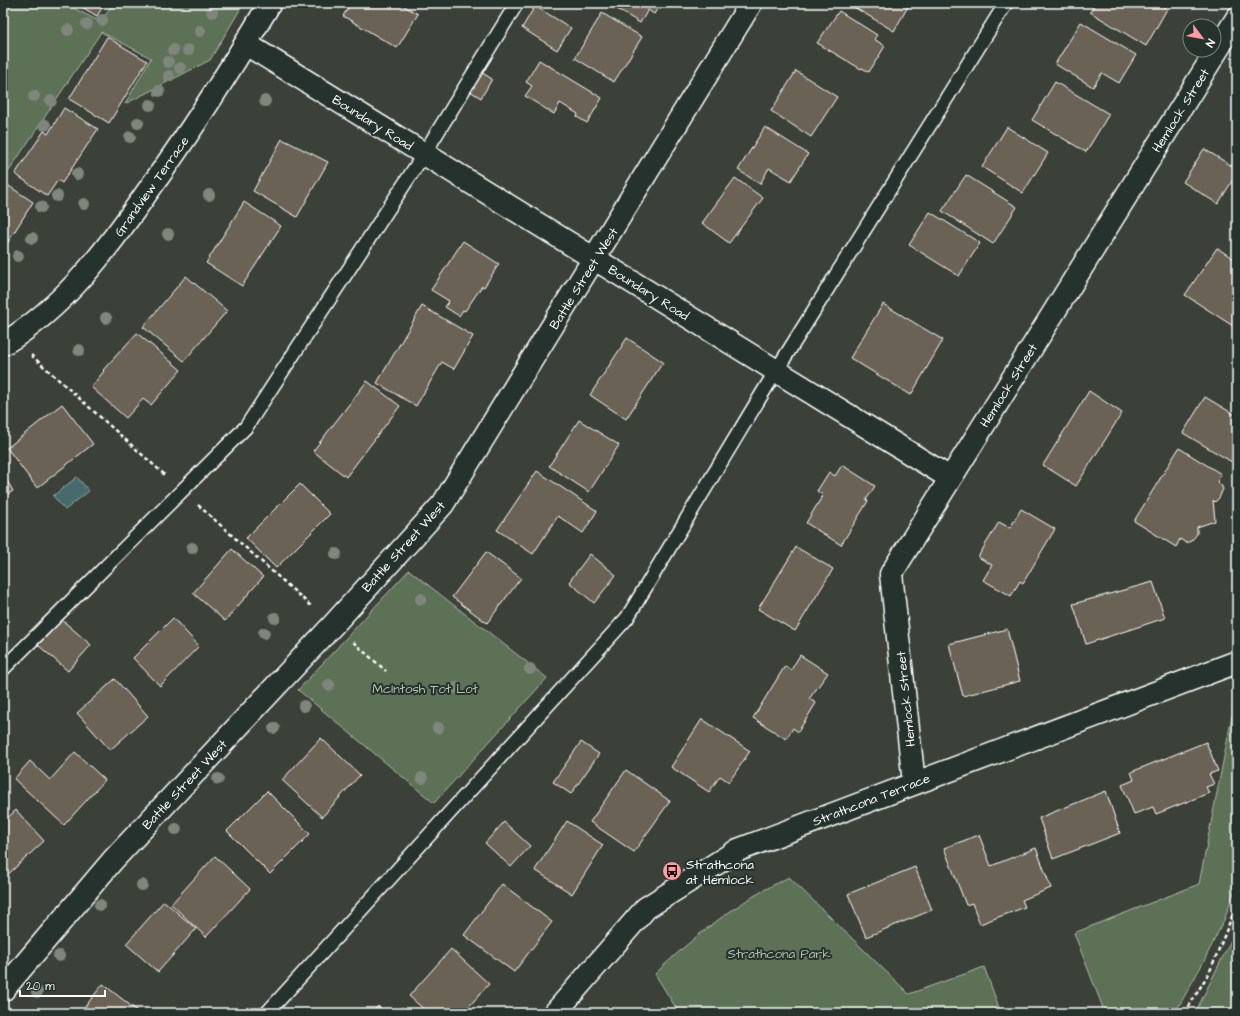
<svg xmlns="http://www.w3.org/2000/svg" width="1240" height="1016" font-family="'Architects Daughter',sans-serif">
  <rect width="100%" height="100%" fill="#3b4139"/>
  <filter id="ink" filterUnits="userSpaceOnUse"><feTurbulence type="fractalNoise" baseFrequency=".025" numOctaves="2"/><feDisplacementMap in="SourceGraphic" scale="8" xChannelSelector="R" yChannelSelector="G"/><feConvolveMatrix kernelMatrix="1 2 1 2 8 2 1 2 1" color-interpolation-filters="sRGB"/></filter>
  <g filter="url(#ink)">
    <!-- green -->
    <path fill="#5c7154" stroke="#aeb8aa" d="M3,3h60l38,19 12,-19h131l-34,57 -85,44 26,-46 -50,-26 -94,142 -4,-3z
      M409,570l138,108 -113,125 -136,-113z
      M1237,705v179l-13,36 -20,41 -29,52h-70l-31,-80 125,-49 35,-178z
      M789,877l120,117 75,-27 17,46h-322l-24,-39c40,-39 84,-73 134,-97z
      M1237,928v85h-42z"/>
    <!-- water -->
    <path fill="#476b6c" stroke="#91a6a7" d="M77,477l12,14 -24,19 -12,-14z"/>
    <!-- building -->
    <path fill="#6b6354" stroke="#fff" d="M75,3h30l-8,13z
      M351,3h48l19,11 -21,34 -54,-32z
      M607,3h54l-7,11 -6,-4 -8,13z
      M847,3h63l-16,28z
      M1096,3h61l10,6 -21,37 -56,-34z
      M535,6l36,22 -14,22 -35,-22z
      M839,11l38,24 -3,4 11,7 -16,26 -7,-4 -1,1 -44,-26z
      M602,13l40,24 -28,45 -39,-24z
      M1081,22l55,33 -17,28 -17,-10 -9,14 -38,-23z
      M107,37l40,24 -38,62 -40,-24z
      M539,60l63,38 -15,25 -10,-6 1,-3 -18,-11 -6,11 -29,-18 7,-10 -6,-4z
      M796,71l41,26 -26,40 -40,-26z
      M481,72l11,7 -11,19 -11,-7z
      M1055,82l54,32 -23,38 -54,-32z
      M64,108l34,21 -36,54 -4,-3 -11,16 -32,-22 29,-43 4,3z
      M765,127l43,27 -17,27 -22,-13 -9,16 -22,-14z
      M1007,127l41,26 -25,40 -41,-26z
      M282,139l46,23 -31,55 -44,-26z
      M1204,149l33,20v4l-19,31 -35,-22z
      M966,175l51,32 -24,37 -51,-33z
      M735,178l28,20 -34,45 -27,-20z
      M3,182l30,20 -30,48z
      M244,202l37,24 -39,60 -36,-23z
      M930,212l50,31 -21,33 -50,-31z
      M463,241l36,23 -15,23 -2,-1 -17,25 -2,-1 -4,6 -14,-9 4,-6 -18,-11z
      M1217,248l20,13v59l-4,6 -48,-31z
      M186,276l41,35 -43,50 -41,-34z
      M883,304l60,36 -32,55 -61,-37z
      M422,306l51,30 -19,33 -12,-7 -26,44 -39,-23z
      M137,333l44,37 -30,35 -8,-6 -17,19 -35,-31 13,-16 -1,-1z
      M627,338l36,24 -37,57 -36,-24z
      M367,381l33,25 -54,71 -33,-26z
      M1089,391l33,22 -46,73 -33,-21z
      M1205,397l32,19v49l-54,-32z
      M62,404l31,40 -56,44 -30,-40z
      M579,420l40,25 -30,47 -40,-26z
      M1179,448l42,26 -4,8 4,3 2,4 -4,9 -4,4 -2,-2 2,21 -18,6v7l-6,7 -5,2 -6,-4 -4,8 -42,-26z
      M842,465l33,21 -9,14 2,1 -27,44 -35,-22 17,-28 -6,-4 12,-19 6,4z
      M537,471l60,40 -14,22 -25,-17 -25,38 -36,-24z
      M3,474l10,17 -10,6z
      M300,484l30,30 -54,54 -30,-30z
      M1021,509l34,20 -32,54 -3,-2 -9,15 -28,-16 9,-15 -14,-8 21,-35 11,6z
      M796,547l37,22 -38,62 -37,-22z
      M232,549l31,28 -38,44 -32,-28z
      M486,552l35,26 -34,45 -35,-26z
      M590,554l26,21 -22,28 -25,-21z
      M1153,582l12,36 -79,26 -13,-40z
      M173,618l26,28 -39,40 -27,-28z
      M61,619l30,26 -23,26 -30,-26z
      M1007,629l13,52 -57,15 -14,-52z
      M800,655l28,18 -19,26 7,4 -18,29 -5,-4 -7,11 -33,-21 32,-52 6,4z
      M115,679l33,37 -38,34 -33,-37z
      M702,719l48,32 -21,31 -9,-6 -11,16 -38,-25z
      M321,738l39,37 -38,42 -40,-37z
      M581,742l18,12 -28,40 -18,-12z
      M1206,742l12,29 -9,3 5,10 -8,3 3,6 -53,21 -3,-7 -19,7 -12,-29 12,-5 -3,-8z
      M75,752l30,28 -41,45 -50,-46 16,-18 20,19z
      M626,770l44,31 -36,51 -44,-30z
      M267,791l43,43 -40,40 -43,-43z
      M1106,791l14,42 -67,26 -14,-41z
      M16,810l28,31 -41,38v-57z
      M567,821l36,24 -31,49 -37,-24z
      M504,822l26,24 -19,21 -26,-24z
      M979,835l12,31 45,-18 15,40 -29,12 3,7 -45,17 -8,-21 -6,2 -22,-57z
      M215,856l35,33 -44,48 -35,-33z
      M915,867l17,43 -66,27 -18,-43z
      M502,884l50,38 -38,50 -50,-37z
      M164,901l32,28 -38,43 -32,-28z
      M451,949l38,35 -26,29h-35l-19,-17z
      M103,984l37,29h-60z
      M378,1006l7,7h-13z
      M402,1007l7,6h-12z"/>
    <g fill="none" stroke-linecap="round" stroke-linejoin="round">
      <!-- lane casing -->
      <g stroke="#fff" stroke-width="16">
        <path id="lane" d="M3,669l243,-242 178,-273 93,-151
          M267,1013l360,-395 141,-234 238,-381"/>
      </g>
      <!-- street casing -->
      <g stroke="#fff" stroke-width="25">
        <path id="street" d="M246,44l704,434
          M3,344c61,-36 105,-96 145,-153 44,-61 84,-124 122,-188
          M914,783l-23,-209 346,-556
          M3,990l110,-130 220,-235 110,-121 308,-501
          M555,1013l91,-105 92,-58 499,-188"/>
      </g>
      <!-- path -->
      <path stroke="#fff" stroke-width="2.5" stroke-dasharray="4 3" stroke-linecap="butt" d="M31,355l135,121
        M198,505l113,101
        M353,642l33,29
        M1185,1013l25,-42 27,-67"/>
      <!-- lane -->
      <use href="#lane" stroke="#26332d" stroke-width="13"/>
      <!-- street -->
      <use href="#street" stroke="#26332d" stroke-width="22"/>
    </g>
    <!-- trees -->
    <g fill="#7f867c">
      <circle cx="212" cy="12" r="6"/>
      <circle cx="102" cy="20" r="6"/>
      <circle cx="87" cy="24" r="6"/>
      <circle cx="68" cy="30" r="6"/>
      <circle cx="200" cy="31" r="6"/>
      <circle cx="173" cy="50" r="6"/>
      <circle cx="188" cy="50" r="6"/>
      <circle cx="168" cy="62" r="6"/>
      <circle cx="180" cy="68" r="6"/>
      <circle cx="169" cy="76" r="6"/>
      <circle cx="159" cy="91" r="6"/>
      <circle cx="34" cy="96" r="6"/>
      <circle cx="51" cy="101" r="6"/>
      <circle cx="265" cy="101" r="6"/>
      <circle cx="150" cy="105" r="6"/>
      <circle cx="138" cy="123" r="6"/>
      <circle cx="45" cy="125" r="6"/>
      <circle cx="130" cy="137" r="6"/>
      <circle cx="77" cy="174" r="6"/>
      <circle cx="209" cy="195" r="6"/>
      <circle cx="57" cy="196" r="6"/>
      <circle cx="84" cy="204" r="6"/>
      <circle cx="41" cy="207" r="6"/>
      <circle cx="168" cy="234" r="6"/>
      <circle cx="32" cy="238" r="6"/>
      <circle cx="18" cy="256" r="6"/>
      <circle cx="106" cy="318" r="6"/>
      <circle cx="79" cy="350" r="6"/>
      <circle cx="192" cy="548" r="6"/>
      <circle cx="336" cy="554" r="6"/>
      <circle cx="421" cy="599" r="6"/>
      <circle cx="275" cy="618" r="6"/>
      <circle cx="264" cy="633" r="6"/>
      <circle cx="530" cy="669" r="6"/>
      <circle cx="329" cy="685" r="6"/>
      <circle cx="456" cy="688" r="6"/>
      <circle cx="304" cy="706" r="6"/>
      <circle cx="274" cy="728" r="6"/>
      <circle cx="438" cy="728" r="6"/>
      <circle cx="422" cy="778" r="6"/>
      <circle cx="218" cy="779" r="6"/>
      <circle cx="176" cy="829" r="6"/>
      <circle cx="142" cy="885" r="6"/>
      <circle cx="100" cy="905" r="6"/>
      <circle cx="59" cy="956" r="6"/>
      <circle cx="37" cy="992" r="6"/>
    </g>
  </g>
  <!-- icons -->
  <defs>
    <g id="bus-disc" transform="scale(1)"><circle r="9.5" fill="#ff9aa2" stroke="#26332d"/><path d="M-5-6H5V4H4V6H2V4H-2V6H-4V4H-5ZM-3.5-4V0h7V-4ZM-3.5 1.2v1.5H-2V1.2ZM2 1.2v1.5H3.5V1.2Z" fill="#111"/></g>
  </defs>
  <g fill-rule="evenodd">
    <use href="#bus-disc" x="672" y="871"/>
  </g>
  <g text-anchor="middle" stroke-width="4" stroke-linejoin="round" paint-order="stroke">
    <!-- street labels -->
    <g font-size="13" fill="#fff" stroke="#26332d">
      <text transform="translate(1180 110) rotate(-58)" y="5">Hemlock Street</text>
      <text transform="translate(373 122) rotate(32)" y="5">Boundary Road</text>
      <text transform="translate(151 186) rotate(-55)" y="5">Grandview Terrace</text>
      <text transform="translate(583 278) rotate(-58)" y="5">Battle Street West</text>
      <text transform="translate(649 292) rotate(32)" y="5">Boundary Road</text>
      <text transform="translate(1008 385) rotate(-58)" y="5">Hemlock Street</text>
      <text transform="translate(403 546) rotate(-48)" y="5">Battle Street West</text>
      <text transform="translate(905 699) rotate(-96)" y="5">Hemlock Street</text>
      <text transform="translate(184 784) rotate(-47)" y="5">Battle Street West</text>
      <text transform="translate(871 799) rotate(-21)" y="5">Strathcona Terrace</text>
    </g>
    <!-- park labels -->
    <g font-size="13" fill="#b6bfb2" stroke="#26332d">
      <text x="425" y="693">McIntosh Tot Lot</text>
      <text x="779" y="958">Strathcona Park</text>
    </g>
    <!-- poi labels -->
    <g font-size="13" fill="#fff" stroke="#26332d" text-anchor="start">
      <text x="686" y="869">Strathcona<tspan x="686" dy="15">at Hemlock</tspan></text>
    </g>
  </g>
  <!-- margin -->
  <rect width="1240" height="1016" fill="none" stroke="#26332d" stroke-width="16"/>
  <rect x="8" y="8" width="1224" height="1000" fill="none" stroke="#fff" stroke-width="1.5" filter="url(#ink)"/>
  <!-- north arrow -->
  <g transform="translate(1202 38) rotate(122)"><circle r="19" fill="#26332d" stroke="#7d8581"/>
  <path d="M0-3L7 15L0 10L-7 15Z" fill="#ff9aa2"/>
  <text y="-6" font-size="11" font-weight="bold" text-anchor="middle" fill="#ffffff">N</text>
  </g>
  <!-- scale -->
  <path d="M20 990v6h85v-6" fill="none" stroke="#ffffff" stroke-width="2"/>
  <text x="26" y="990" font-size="12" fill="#ffffff" stroke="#26332d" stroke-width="3" paint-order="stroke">20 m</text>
</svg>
